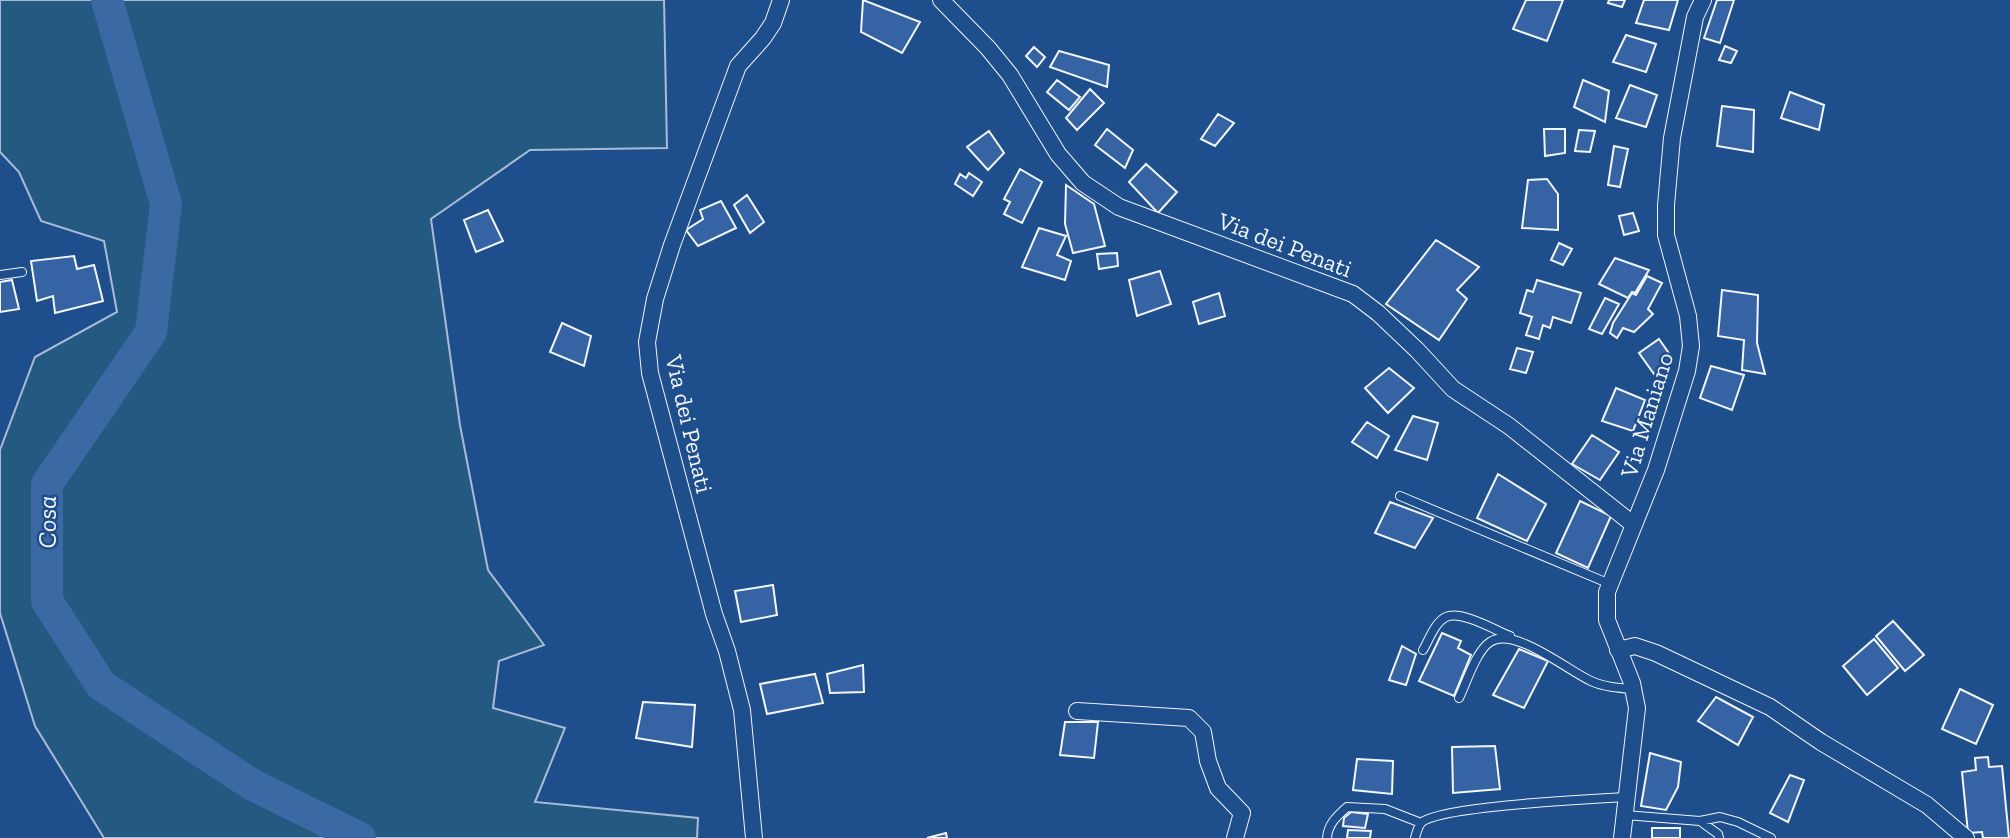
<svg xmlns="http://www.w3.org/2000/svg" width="2010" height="838" font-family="'Zilla Slab',serif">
  <rect width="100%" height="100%" fill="#1f4e8c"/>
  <!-- green -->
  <path fill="#245a82" stroke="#a8bbd7" stroke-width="2" d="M0,0h664l3,148 -137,2 -99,69 29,206 28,145 56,75 -45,16 -6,47 72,20 -30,74 163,16 -1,20h-593l-69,-112 -35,-113v-163l35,-93 82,-45 -13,-71 -63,-20 -22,-49 -19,-20z"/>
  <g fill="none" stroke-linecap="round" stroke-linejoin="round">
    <!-- river -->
    <path stroke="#3b69a3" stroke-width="32" d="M107,0l59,204 -15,128 -104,152v117l54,84 150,99 109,54"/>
  </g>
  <!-- building -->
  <path fill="#3563a3" stroke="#f2f6ff" stroke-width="2" d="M863,0l57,22 -18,31 -41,-21z
    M1526,0h37l-16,41 -34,-12z
    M1609,0h16l-3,7 -14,-4z
    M1644,0h34l-9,30 -33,-7z
    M1717,0h17l-14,43 -16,-5z
    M1626,35l30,9 -10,28 -33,-10z
    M1725,46l12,5 -6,12 -12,-3z
    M1034,47l11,10 -8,10 -11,-11z
    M1059,51l50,14 -2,22 -57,-20z
    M1057,80l23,17 -11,13 -22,-18z
    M1583,80l26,11 -4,31 -31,-15z
    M1630,85l27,10 -11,32 -30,-9z
    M1090,89l14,14 -27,27 -11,-12z
    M1790,92l34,13 -5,25 -38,-12z
    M1722,106l32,4 -1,42 -36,-6z
    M1218,114l16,9 -19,23 -14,-7z
    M1107,129l26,21 -8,18 -30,-23z
    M1544,129h21v24l-20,3z
    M1579,130l16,1 -5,21 -15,-1z
    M989,131l15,22 -16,17 -21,-23z
    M1614,146l14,3 -8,38 -12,-2z
    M1146,164l31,28 -19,21 -29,-31z
    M1020,169l22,13 -20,41 -18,-9 6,-12 -6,-3z
    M969,173l13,9 -9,14 -18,-12 5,-10 6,4z
    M1547,179l11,15v36l-36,-2 6,-48z
    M1066,185l28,19 11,42 -32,7 -8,-29z
    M747,195l17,27 -14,11 -16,-28z
    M721,201l15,27 -38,18 -12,-16 17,-11 -3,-9z
    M488,210l15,31 -27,11 -12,-32z
    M1633,213l6,18 -15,4 -5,-19z
    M1039,228l27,8 -9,19 14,6 -6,19 -43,-13z
    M1436,240l43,27 -22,23 10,9 -28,41 -53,-36z
    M1559,243l13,6 -9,16 -12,-5z
    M1117,253l1,13 -19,3 -2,-15z
    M74,256l3,13 17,-4 9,36 -48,12 -2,-17 -16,5 -6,-40z
    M1615,258l34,12 -14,23 -3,-1 -4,6 -29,-14z
    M1160,271l11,33 -34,12 -8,-36z
    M1647,276l15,7 -14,26 5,5 -19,18 -11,-4 -6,10 -7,-5 3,-10 19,-30 4,2z
    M12,280l7,29 -19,3v-30z
    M1537,280l44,13 -10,30 -18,-6 -3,11 -7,-3 -4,14 -13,-4 6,-18 -12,-4 7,-23 6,2z
    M1722,290l36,5 -1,48 8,31 -23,-4 2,-30 -26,-4z
    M1219,293l6,23 -26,8 -6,-22z
    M1605,298l14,6 -17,30 -13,-5z
    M562,323l29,13 -7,30 -34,-14z
    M1659,339l14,20 -19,15 -15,-21z
    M1517,348l16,4 -7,21 -16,-4z
    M1711,366l33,9 -12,35 -32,-12z
    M1389,368l25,20 -26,25 -23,-25z
    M1616,388l29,12 -12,31 -31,-10z
    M1413,416l25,7 -11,37 -32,-10z
    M1367,422l22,14 -12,22 -25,-16z
    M1592,435l27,17 -19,28 -28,-16z
    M1498,474l48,30 -19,37 -50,-23z
    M1580,501l31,15 -23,52 -32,-15z
    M1390,502l43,16 -18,30 -40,-15z
    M773,585l4,30 -36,7 -6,-31z
    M1893,621l31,34 -19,16 -29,-35z
    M1442,633l19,8 -3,7 13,7 -17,41 -35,-15z
    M1874,639l24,29 -31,27 -24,-29z
    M1402,646l14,8 -10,31 -17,-5z
    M1519,649l29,12 -24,47 -31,-13z
    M863,665l1,27 -34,1 -3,-19z
    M815,674l8,29 -56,11 -7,-30z
    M1960,689l33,16 -17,39 -34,-15z
    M1716,697l37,20 -15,28 -40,-24z
    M643,702l52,3 -3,42 -56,-9z
    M1065,722h33l-4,36 -34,-3z
    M1495,746l5,43 -47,4 -1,-46z
    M1650,753l31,9 -3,25 -12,23 -25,-4z
    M1988,757l1,10 13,-1 7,72h-26l-1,-6 -14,1 -6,-61 14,-2 -1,-12z
    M1357,759l36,2 -1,33 -39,-4z
    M1790,775l14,5 -16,42 -18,-9z
    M1351,812l17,2 -3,14 -22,-2 1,-8z
    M1652,828h28v10h-28z
    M1348,830l23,1 -1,7h-23z
    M946,833l1,5h-20z"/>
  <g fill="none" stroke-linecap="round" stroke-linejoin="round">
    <!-- lane casing -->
    <g stroke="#f2f6ff" stroke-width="10">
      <path id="lane" d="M0,275l22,-3
        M1400,496l210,88
        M1423,650c6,-10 12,-28 23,-33 15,-7 49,13 64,19
        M1459,698c7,-14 17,-47 31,-56 24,-16 77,28 101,39 13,6 28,7 42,8
        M1625,815l75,6 20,-4 18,5 33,16
        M1700,821l18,13 1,4
        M1327,838c1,-14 10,-22 20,-31l38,2 36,14
        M1415,838c1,-4 3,-11 6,-15 17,-17 173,-24 205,-26"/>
    </g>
    <!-- street casing -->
    <g stroke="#f2f6ff" stroke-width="18">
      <path id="street" d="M941,0l47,48 22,27 48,79 25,29 36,24 234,87 25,19 39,37 36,39 56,37 125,99
        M1618,650l17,-4 21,7 114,54 51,35 106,63 39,33
        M1077,711l112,7 14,14 5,29 10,27 24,25 -7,25
        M754,838l-12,-128 -15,-59 -13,-37 -64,-241 -3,-31 8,-43 17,-54 66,-179 25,-28 10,-15 8,-23
        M1622,838l15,-130 -5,-25 -25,-63v-28l49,-122 31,-99 4,-25 -3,-30 -22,-81v-30l6,-67 23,-121 8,-17"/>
    </g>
    <!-- lane -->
    <use href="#lane" stroke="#1f4e8c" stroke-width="8"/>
    <!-- street -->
    <use href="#street" stroke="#1f4e8c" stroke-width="16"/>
  </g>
  <g text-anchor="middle" stroke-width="5" stroke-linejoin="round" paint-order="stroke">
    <!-- street labels -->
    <g font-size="24" fill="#f2f6ff" stroke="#1f4e8c">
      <text transform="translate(1285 245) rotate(21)" y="8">Via dei Penati</text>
      <text transform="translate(1647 415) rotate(-73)" y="8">Via Maniano</text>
      <text transform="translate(689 424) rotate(77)" y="8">Via dei Penati</text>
    </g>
    <!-- water labels -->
    <g font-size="26" font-style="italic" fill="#f2f6ff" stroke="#1f4e8c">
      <text transform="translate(47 522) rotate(-90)" y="9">Cosa</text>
    </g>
  </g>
</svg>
